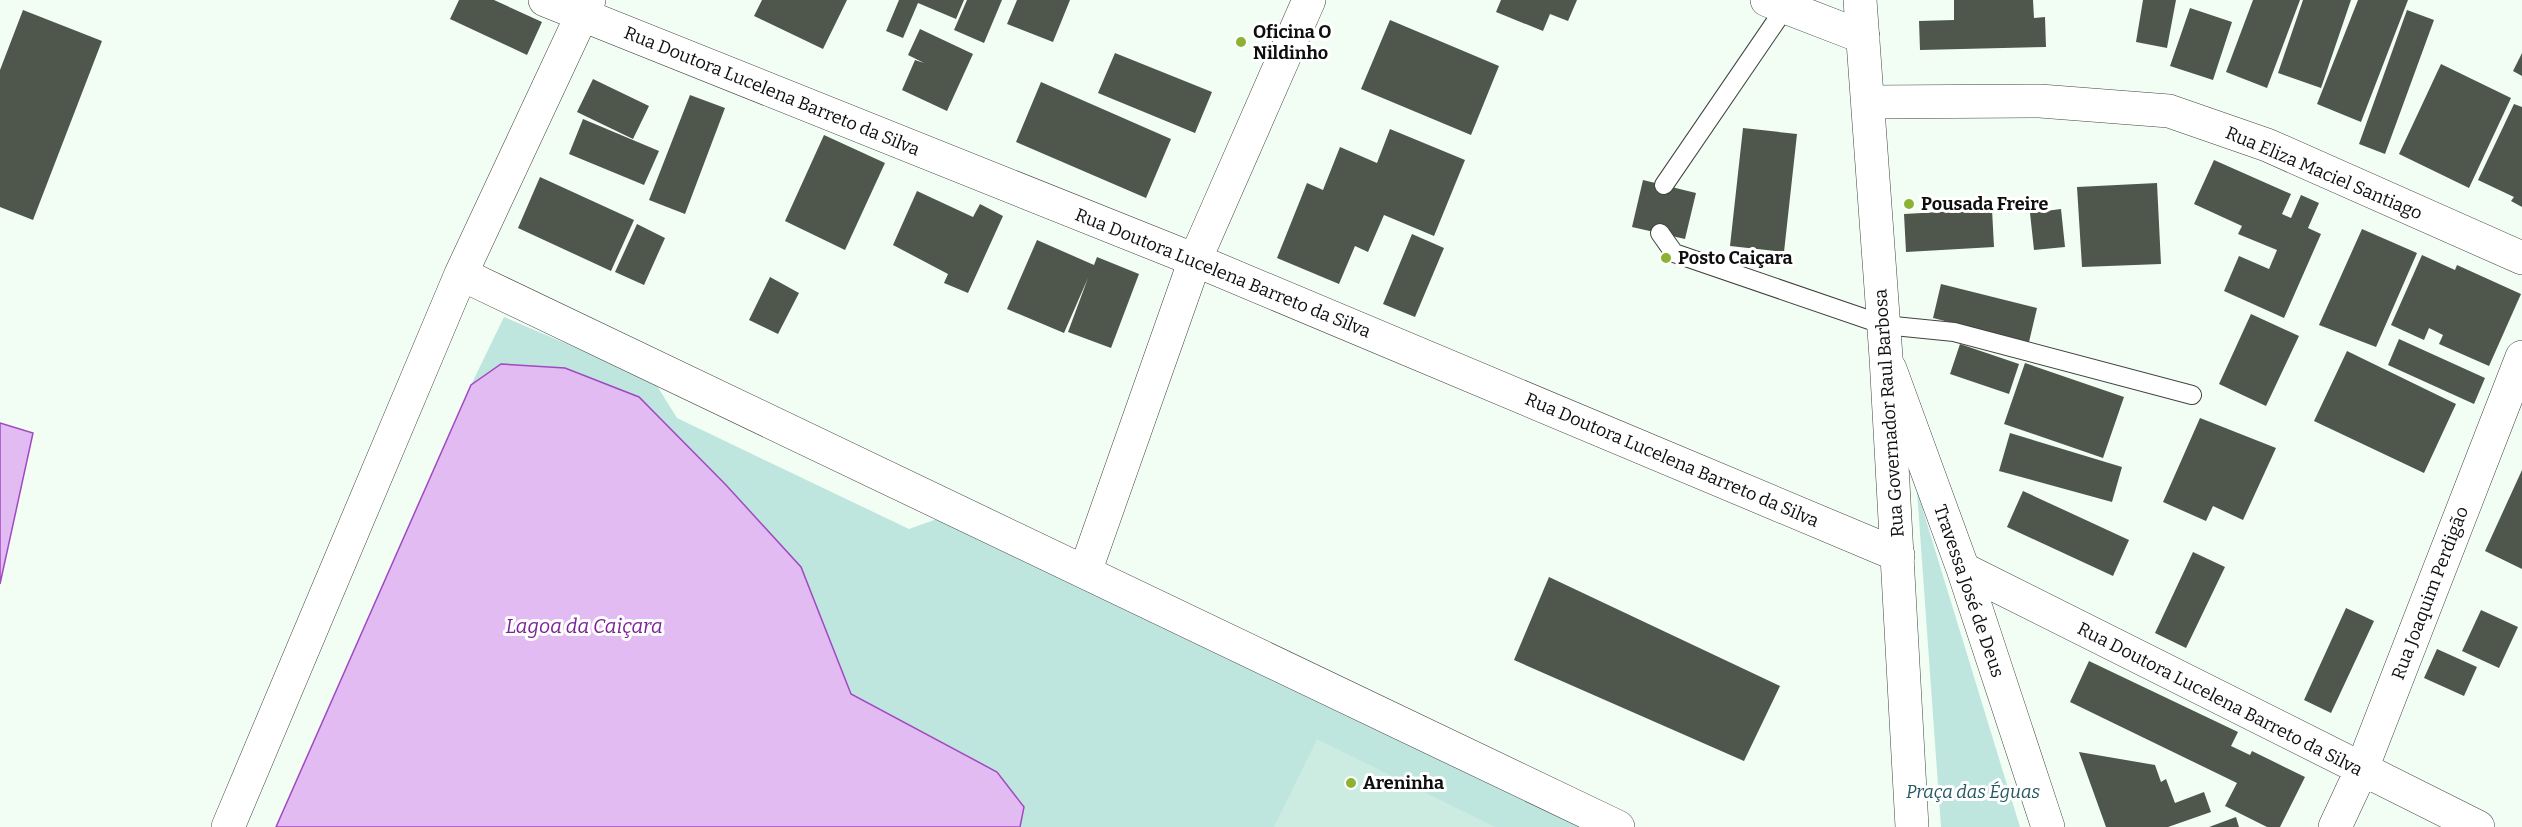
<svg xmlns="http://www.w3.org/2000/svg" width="2522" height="827" font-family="Bitter,serif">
  <rect width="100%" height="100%" fill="#f2fef4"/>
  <!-- green -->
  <path fill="#bee6df" d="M504,317l150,64 23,37 232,111 39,-14 646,312h-574l4,-21 -27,-34 -146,-78 -51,-127 -74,-82 -87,-88 -138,-33 -30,21z
    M1917,491l103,336h-79z"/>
  <!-- pitch -->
  <path fill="#ccebe1" d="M1317,739l178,88h-221z"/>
  <!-- water -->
  <path fill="#e1bbf1" stroke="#a149c1" stroke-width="1.5" d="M501,364l64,4 74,29 87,88 75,82 50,127 146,78 27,35 -4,20h-744l195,-442z
    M0,423l33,10 -33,151z"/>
  <!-- building -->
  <path fill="#4f574c" d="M459,0h35l48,22 -15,33 -77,-36z
    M762,0h85l-24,49 -69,-33z
    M899,0h65l-8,19 -38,-16 -15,35 -17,-7z
    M967,0h35l-18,43 -30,-13z
    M1017,0h53l-17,42 -46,-18z
    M1501,0h76l-9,21 -18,-7 -7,17 -47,-19z
    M1954,0h79l1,18 11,-1 1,30 -126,3 -1,-29 35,-1z
    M2143,0h33l-9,48 -31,-6z
    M2253,0h47l-33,88 -41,-16z
    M2303,0h48l-30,88 -43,-15z
    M2358,0h50l-47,122 -44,-18z
    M2190,8l42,14 -19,58 -43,-14z
    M23,10l79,31 -69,179 -33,-13v-137z
    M2407,10l27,10 -49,134 -26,-10z
    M1390,20l109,46 -28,69 -110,-46z
    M920,29l53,25 -26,57 -45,-21 13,-30 9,3 -16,-8z
    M1115,53l97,39 -17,41 -97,-40z
    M2522,53v23l-9,-5z
    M2441,64l70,34 -42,90 -70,-34z
    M593,79l56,27 -16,33 -56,-27z
    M1041,82l130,57 -25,59 -130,-56z
    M690,95l35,13 -40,106 -36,-14z
    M2514,104l8,3v100l-11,-6 3,-4 -36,-17z
    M583,119l76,32 -15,34 -75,-31z
    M1743,128l54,6 -13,118 -54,-6z
    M1390,129l75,31 -31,76 -50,-21 -16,37 -13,-6 -16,38 -62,-26 30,-75 16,7 17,-43 37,16z
    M824,135l61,28 -40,87 -60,-29z
    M2214,160l77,34 -9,20 9,4 10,-23 18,8 -11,25 13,6 -37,84 -60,-27 15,-35 30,13 8,-19 -39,-16 4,-8 -48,-22z
    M540,177l94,43 -23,51 -93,-43z
    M1643,180l53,13 -11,46 -53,-12z
    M2157,183l4,81 -79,3 -5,-80z
    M917,191l56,26 7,-13 23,12 -35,77 -24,-10 4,-9 -55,-29z
    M1992,209l2,38 -88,5 -2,-38z
    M2061,209l4,38 -31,3 -4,-37z
    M637,224l28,14 -21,47 -29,-13z
    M2362,229l55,24 -41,94 -57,-22z
    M1412,234l32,14 -29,69 -32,-13z
    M1037,240l57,25 3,-8 42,17 -28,74 -43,-16 20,-54 -24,55 -57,-24z
    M2422,255l33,15 2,-5 64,29 -32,72 -50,-22 4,-9 -14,-7 -5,12 -33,-15z
    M770,277l29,16 -21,41 -29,-14z
    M1941,284l96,24 -8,34 -96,-24z
    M2251,314l48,22 -33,70 -47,-22z
    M2399,339l86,39 -11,26 -86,-39z
    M1960,344l59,20 -10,30 -59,-20z
    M2347,351l109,53 -32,69 -110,-52z
    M2025,363l99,34 -21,61 -99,-34z
    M2200,418l76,30 -33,72 -30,-14 -7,15 -43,-19z
    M2010,433l112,34 -10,35 -113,-31z
    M2522,470v99l-37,-18z
    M2023,491l106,49 -16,36 -106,-49z
    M2193,552l32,15 -39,81 -31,-15z
    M1549,577l231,109 -36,75 -230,-101z
    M2346,608l28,13 -43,92 -27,-13z
    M2481,610l37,17 -19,41 -37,-17z
    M2437,649l40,18 -13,29 -40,-18z
    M2089,661l149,71 -7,14 19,9 2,-4 53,26 -25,50h-13l-42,-21 12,-23 -167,-81z
    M2079,752l76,13 6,17 5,-3 9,24 29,-11 7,20 -43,15h-62z
    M2236,817l3,10h-30z"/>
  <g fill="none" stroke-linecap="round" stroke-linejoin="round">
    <!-- service casing -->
    <g stroke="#424242" stroke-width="20">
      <path id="service" d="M1664,185l121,-177
        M1660,233l14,20 210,72 70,7 238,63"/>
    </g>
    <!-- minor casing -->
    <g stroke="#424242" stroke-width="34">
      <path id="minor" d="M545,0l650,260 703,295
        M1767,0l96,37
        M1868,102l172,-1 129,10 98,34 255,113
        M461,274l1157,553
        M1890,369l73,200 85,258
        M1963,569l515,258
        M1085,572l110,-312 114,-260
        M228,827l233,-553 128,-274
        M2335,827l26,-56 161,-414"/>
    </g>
    <!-- tertiary casing -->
    <g stroke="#424242" stroke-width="34">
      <path id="tertiary" d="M1860,0l26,357 26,470"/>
    </g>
    <!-- service -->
    <use href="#service" stroke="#fff" stroke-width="18"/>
    <!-- minor -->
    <use href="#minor" stroke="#fff" stroke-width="33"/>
    <!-- tertiary -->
    <use href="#tertiary" stroke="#fff" stroke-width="33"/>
  </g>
  <!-- markers -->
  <g fill="#8db233" stroke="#fff" stroke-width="2">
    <circle cx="1241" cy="42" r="6"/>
    <circle cx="1909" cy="204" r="6"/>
    <circle cx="1666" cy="258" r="6"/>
    <circle cx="1351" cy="783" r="6"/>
  </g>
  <g text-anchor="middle" stroke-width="6" stroke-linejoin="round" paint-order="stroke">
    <!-- poi labels -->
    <g font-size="18" font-weight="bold" fill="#0f0f0f" stroke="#fff" text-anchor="start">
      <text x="1253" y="38">Oficina O<tspan x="1253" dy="21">Nildinho</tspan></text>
      <text x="1921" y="210">Pousada Freire</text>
      <text x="1678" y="264">Posto Caiçara</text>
      <text x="1363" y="789">Areninha</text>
    </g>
    <!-- street labels -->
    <g font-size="18" fill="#0f0f0f" stroke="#fff">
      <text transform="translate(772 91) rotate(22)" y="6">Rua Doutora Lucelena Barreto da Silva</text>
      <text transform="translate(2324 173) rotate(23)" y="6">Rua Eliza Maciel Santiago</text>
      <text transform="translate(1223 273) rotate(22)" y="6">Rua Doutora Lucelena Barreto da Silva</text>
      <text transform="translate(1889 413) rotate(-94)" y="6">Rua Governador Raul Barbosa</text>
      <text transform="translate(1672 460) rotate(23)" y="6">Rua Doutora Lucelena Barreto da Silva</text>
      <text transform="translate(1969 591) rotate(71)" y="6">Travessa José de Deus</text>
      <text transform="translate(2430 593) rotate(-69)" y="6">Rua Joaquim Perdigão</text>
      <text transform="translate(2220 699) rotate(27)" y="6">Rua Doutora Lucelena Barreto da Silva</text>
    </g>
    <!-- park labels -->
    <g font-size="18" font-style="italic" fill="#255961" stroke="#fff">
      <text x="1973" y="798">Praça das Éguas</text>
    </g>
    <!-- water labels -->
    <g font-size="20" font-style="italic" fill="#7c2396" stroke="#fff">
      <text x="584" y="633">Lagoa da Caiçara</text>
    </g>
  </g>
</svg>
